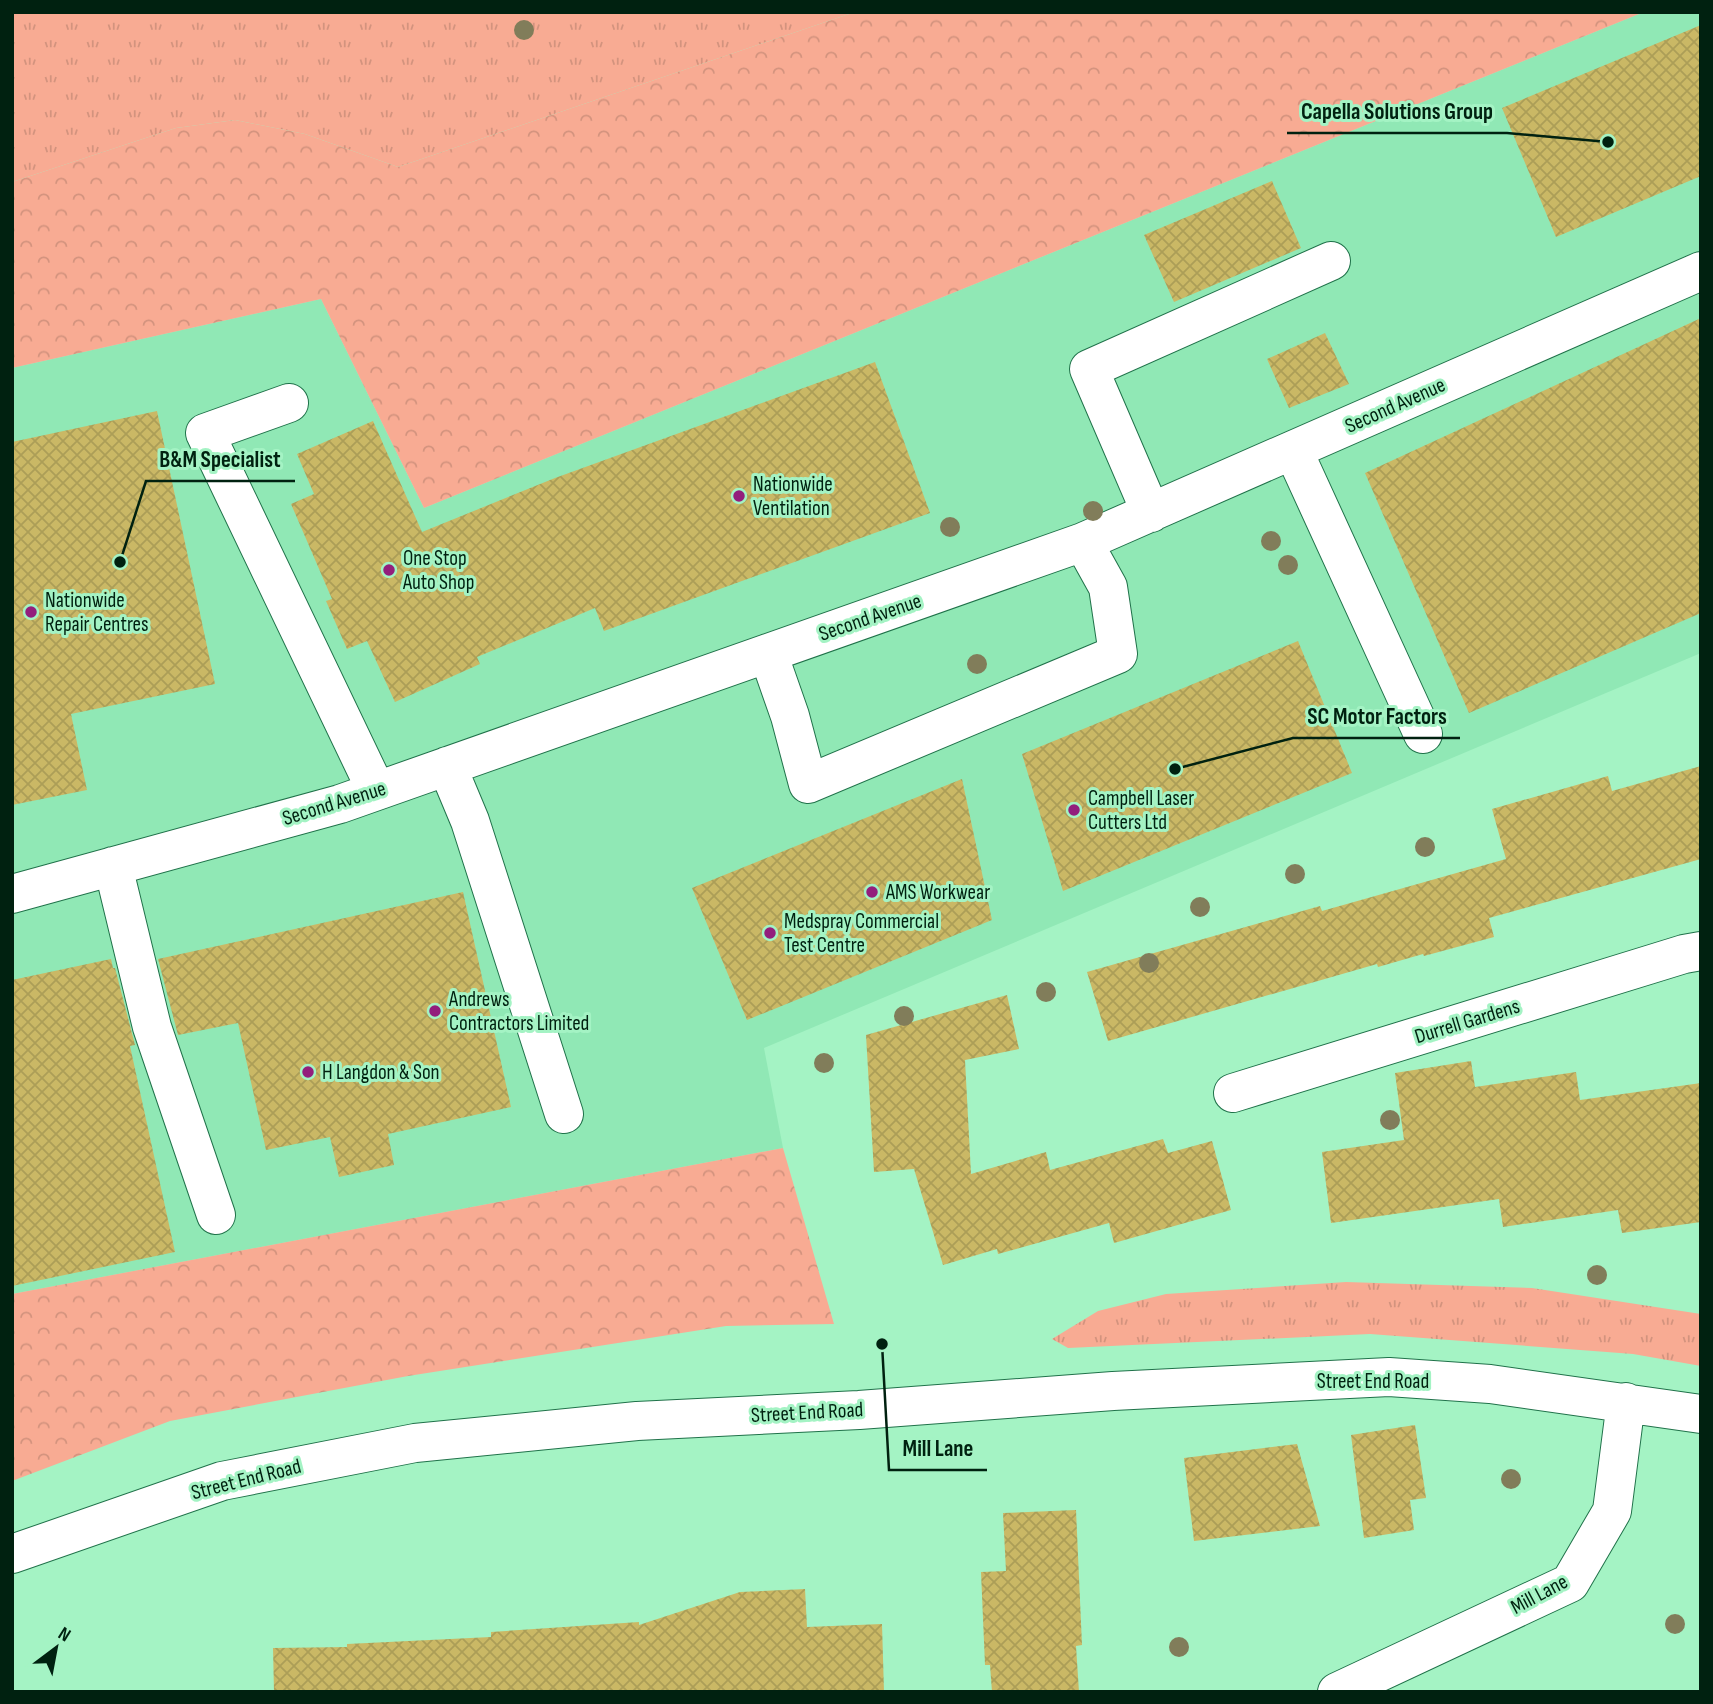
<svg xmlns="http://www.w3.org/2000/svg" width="1713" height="1704" font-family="'Sofia Sans Condensed',sans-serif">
  <defs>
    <pattern id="grass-tufts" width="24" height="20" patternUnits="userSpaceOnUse" patternTransform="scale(1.75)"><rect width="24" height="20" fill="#f8ab93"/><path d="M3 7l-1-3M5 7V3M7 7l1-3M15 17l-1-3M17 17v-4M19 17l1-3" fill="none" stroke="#d3937e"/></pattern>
    <pattern id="forest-crowns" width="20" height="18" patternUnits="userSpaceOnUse" patternTransform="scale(1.75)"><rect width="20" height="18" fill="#f8ab93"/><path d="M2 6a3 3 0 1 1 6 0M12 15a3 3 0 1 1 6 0" fill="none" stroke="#d3937e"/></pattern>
    <pattern id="building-cross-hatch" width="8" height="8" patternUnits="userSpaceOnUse" patternTransform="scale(1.75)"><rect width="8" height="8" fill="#cab865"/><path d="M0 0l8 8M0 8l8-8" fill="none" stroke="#ac9e57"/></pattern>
  </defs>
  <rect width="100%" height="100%" fill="#a4f3c4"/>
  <!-- built -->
  <path fill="#90e8b5" d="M1644,12h57v641l-937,395 19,100 -771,146v-926l309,-69 103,209z"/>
  <!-- grass -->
  <path fill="url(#grass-tufts)" d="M12,12h843l-457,155 -93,-33 -70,-14 -59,8 -164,54z
    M1346,1282l186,6 169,26v52l-68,-12 -263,-20 -302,14 -16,-9 46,-28 68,-17z"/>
  <!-- forest -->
  <path fill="url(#forest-crowns)" d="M855,12h789l-1220,496 -103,-209 -309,69v-186l164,-54 59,-8 70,14 93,33z
    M783,1148l51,176 -108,2 -318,50 -238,45 -158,60v-187z"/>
  <!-- building -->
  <path fill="url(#building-cross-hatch)" d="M1701,25v151l-145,61 -54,-129z
    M1272,181l29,67 -127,54 -30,-67z
    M1701,318v295l-232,100 -104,-240z
    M1325,333l24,51 -60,24 -22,-49z
    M875,362l55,151 -326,118 -9,-23 -118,49 3,7 -85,38 -28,-61 -20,8 -21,-48 6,-2 -41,-95 23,-10 -17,-40 76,-33 49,111 133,-54z
    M157,411l58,273 -144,30 16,76 -75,15v-363z
    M1298,641l54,132 -289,118 -41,-137z
    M1701,766v93l-212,59 5,19 -70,19 -1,-2 -45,13 -1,-3 -269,77 -21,-69 233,-66 2,5 184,-52 -14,-50 116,-33 4,15z
    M962,779l30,141 -245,100 -55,-132z
    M463,892l48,215 -123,27 6,31 -55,12 -9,-40 -64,13 -28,-127 -60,12 -20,-76z
    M111,959l2,9h2l20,77 -5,1 45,206 -163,34v-306z
    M1007,995l12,54 -54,11 6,114 75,-22 4,18 113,-31 5,14 44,-12 19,69 -117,33 -5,-20 -111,31 -1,-5 -54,16 -29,-96 -40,3 -8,-137z
    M1471,1061l4,26 101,-15 4,28 121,-17v139l-79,11 -4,-23 -115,17 -4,-28 -168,24 -9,-71 82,-12 -9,-67z
    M1415,1425l11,73 -16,2 4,30 -50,8 -13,-103z
    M1297,1444l23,82 -126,15 -10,-83z
    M1076,1510l6,135 -6,1 3,46h-87l-2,-27h-5l-4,-93 25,-1 -3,-58z
    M805,1589l2,38 75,-3 2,68h-610l-1,-44 74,-1v-3l144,-7v-5l148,-10v3l101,-33z"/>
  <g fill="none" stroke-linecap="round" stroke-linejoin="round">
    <!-- minor casing -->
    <g stroke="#20724a" stroke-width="40">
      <path id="minor" d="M289,403l-84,30 171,357
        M1293,450l130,284
        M1151,513l-62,-144 242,-108
        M768,653l22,63 18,68 310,-130 -10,-67 -25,-45
        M447,766l23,55 94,293
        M113,866l39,161 64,188
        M12,894l328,-90 743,-262 618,-271
        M1233,1093l451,-139 17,-3
        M12,1554l210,-73 193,-38 222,-22 222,-11 254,-19 276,-14 101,7 211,30
        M1337,1692l233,-109 42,-72 14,-109"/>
    </g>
    <!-- minor -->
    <use href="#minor" stroke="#fff" stroke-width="38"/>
  </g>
  <!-- trees -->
  <g fill="#817d5a">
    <circle cx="524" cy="30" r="10"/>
    <circle cx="1093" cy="511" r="10"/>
    <circle cx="950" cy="527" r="10"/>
    <circle cx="1271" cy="541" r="10"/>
    <circle cx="1288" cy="565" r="10"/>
    <circle cx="977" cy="664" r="10"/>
    <circle cx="1425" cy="847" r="10"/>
    <circle cx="1295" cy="874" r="10"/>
    <circle cx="1200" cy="907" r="10"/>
    <circle cx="1149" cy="963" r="10"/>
    <circle cx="1046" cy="992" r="10"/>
    <circle cx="904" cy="1016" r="10"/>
    <circle cx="824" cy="1063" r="10"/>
    <circle cx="1390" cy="1120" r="10"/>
    <circle cx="1597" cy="1275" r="10"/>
    <circle cx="1511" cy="1479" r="10"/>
    <circle cx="1675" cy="1624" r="10"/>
    <circle cx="1179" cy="1647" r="10"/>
  </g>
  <!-- markers -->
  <g fill="#931e7c" stroke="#a4f3c4" stroke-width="2.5">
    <circle cx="739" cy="496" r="7"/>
    <circle cx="389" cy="570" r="7"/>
    <circle cx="31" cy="612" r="7"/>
    <circle cx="1074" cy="810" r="7"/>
    <circle cx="872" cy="892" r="7"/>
    <circle cx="770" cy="933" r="7"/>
    <circle cx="435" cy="1011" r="7"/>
    <circle cx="308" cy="1072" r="7"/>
  </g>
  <g text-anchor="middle" stroke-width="6" stroke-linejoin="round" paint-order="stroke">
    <!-- street labels -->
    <g font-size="21" fill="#002110" stroke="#a4f3c4">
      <text transform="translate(1395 405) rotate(-24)" y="7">Second Avenue</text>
      <text transform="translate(870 617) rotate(-19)" y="7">Second Avenue</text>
      <text transform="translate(334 803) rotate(-17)" y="7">Second Avenue</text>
      <text transform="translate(1467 1021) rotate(-17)" y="7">Durrell Gardens</text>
      <text x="1373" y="1388">Street End Road</text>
      <text transform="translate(807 1412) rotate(-3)" y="7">Street End Road</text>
      <text transform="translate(246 1479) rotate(-14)" y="7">Street End Road</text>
      <text transform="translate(1539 1594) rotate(-28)" y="7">Mill Lane</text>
    </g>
    <!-- poi labels -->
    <g font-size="21" fill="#002110" stroke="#a4f3c4" text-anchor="start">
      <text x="753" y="491">Nationwide<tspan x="753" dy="24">Ventilation</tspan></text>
      <text x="403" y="565">One Stop<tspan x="403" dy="24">Auto Shop</tspan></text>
      <text x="45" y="607">Nationwide<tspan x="45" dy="24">Repair Centres</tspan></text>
      <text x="1088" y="805">Campbell Laser<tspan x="1088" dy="24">Cutters Ltd</tspan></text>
      <text x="886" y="899">AMS Workwear</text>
      <text x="784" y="928">Medspray Commercial<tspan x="784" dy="24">Test Centre</tspan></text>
      <text x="449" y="1006">Andrews<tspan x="449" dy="24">Contractors Limited</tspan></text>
      <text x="322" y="1079">H Langdon &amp; Son</text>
    </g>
  </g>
  <!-- callouts -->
  <path fill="none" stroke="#002110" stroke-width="2.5" d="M1608 142L1507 133H1287M120 562L146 481H295M1175 769L1293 738H1460M882 1344L889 1470H987"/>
  <g fill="#002110" stroke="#a4f3c4" stroke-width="2.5">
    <circle cx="1608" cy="142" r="7"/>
    <circle cx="120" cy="562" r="7"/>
    <circle cx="1175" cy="769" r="7"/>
    <circle cx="882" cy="1344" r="7"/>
  </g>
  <g font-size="23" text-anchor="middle" font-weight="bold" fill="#002110" stroke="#a4f3c4" stroke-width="6" stroke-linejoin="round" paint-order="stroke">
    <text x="1397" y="119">Capella Solutions Group</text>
    <text x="220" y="467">B&amp;M Specialist</text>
    <text x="1377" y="724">SC Motor Factors</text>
    <text x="938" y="1456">Mill Lane</text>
  </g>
  <!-- border -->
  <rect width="1713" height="1704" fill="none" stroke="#002110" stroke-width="28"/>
  <!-- north arrow -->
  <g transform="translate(56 1648) rotate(32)" stroke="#a4f3c4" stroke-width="5" paint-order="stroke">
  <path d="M0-5L12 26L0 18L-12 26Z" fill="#002110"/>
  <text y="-10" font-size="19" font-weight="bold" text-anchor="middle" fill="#002110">N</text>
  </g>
</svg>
